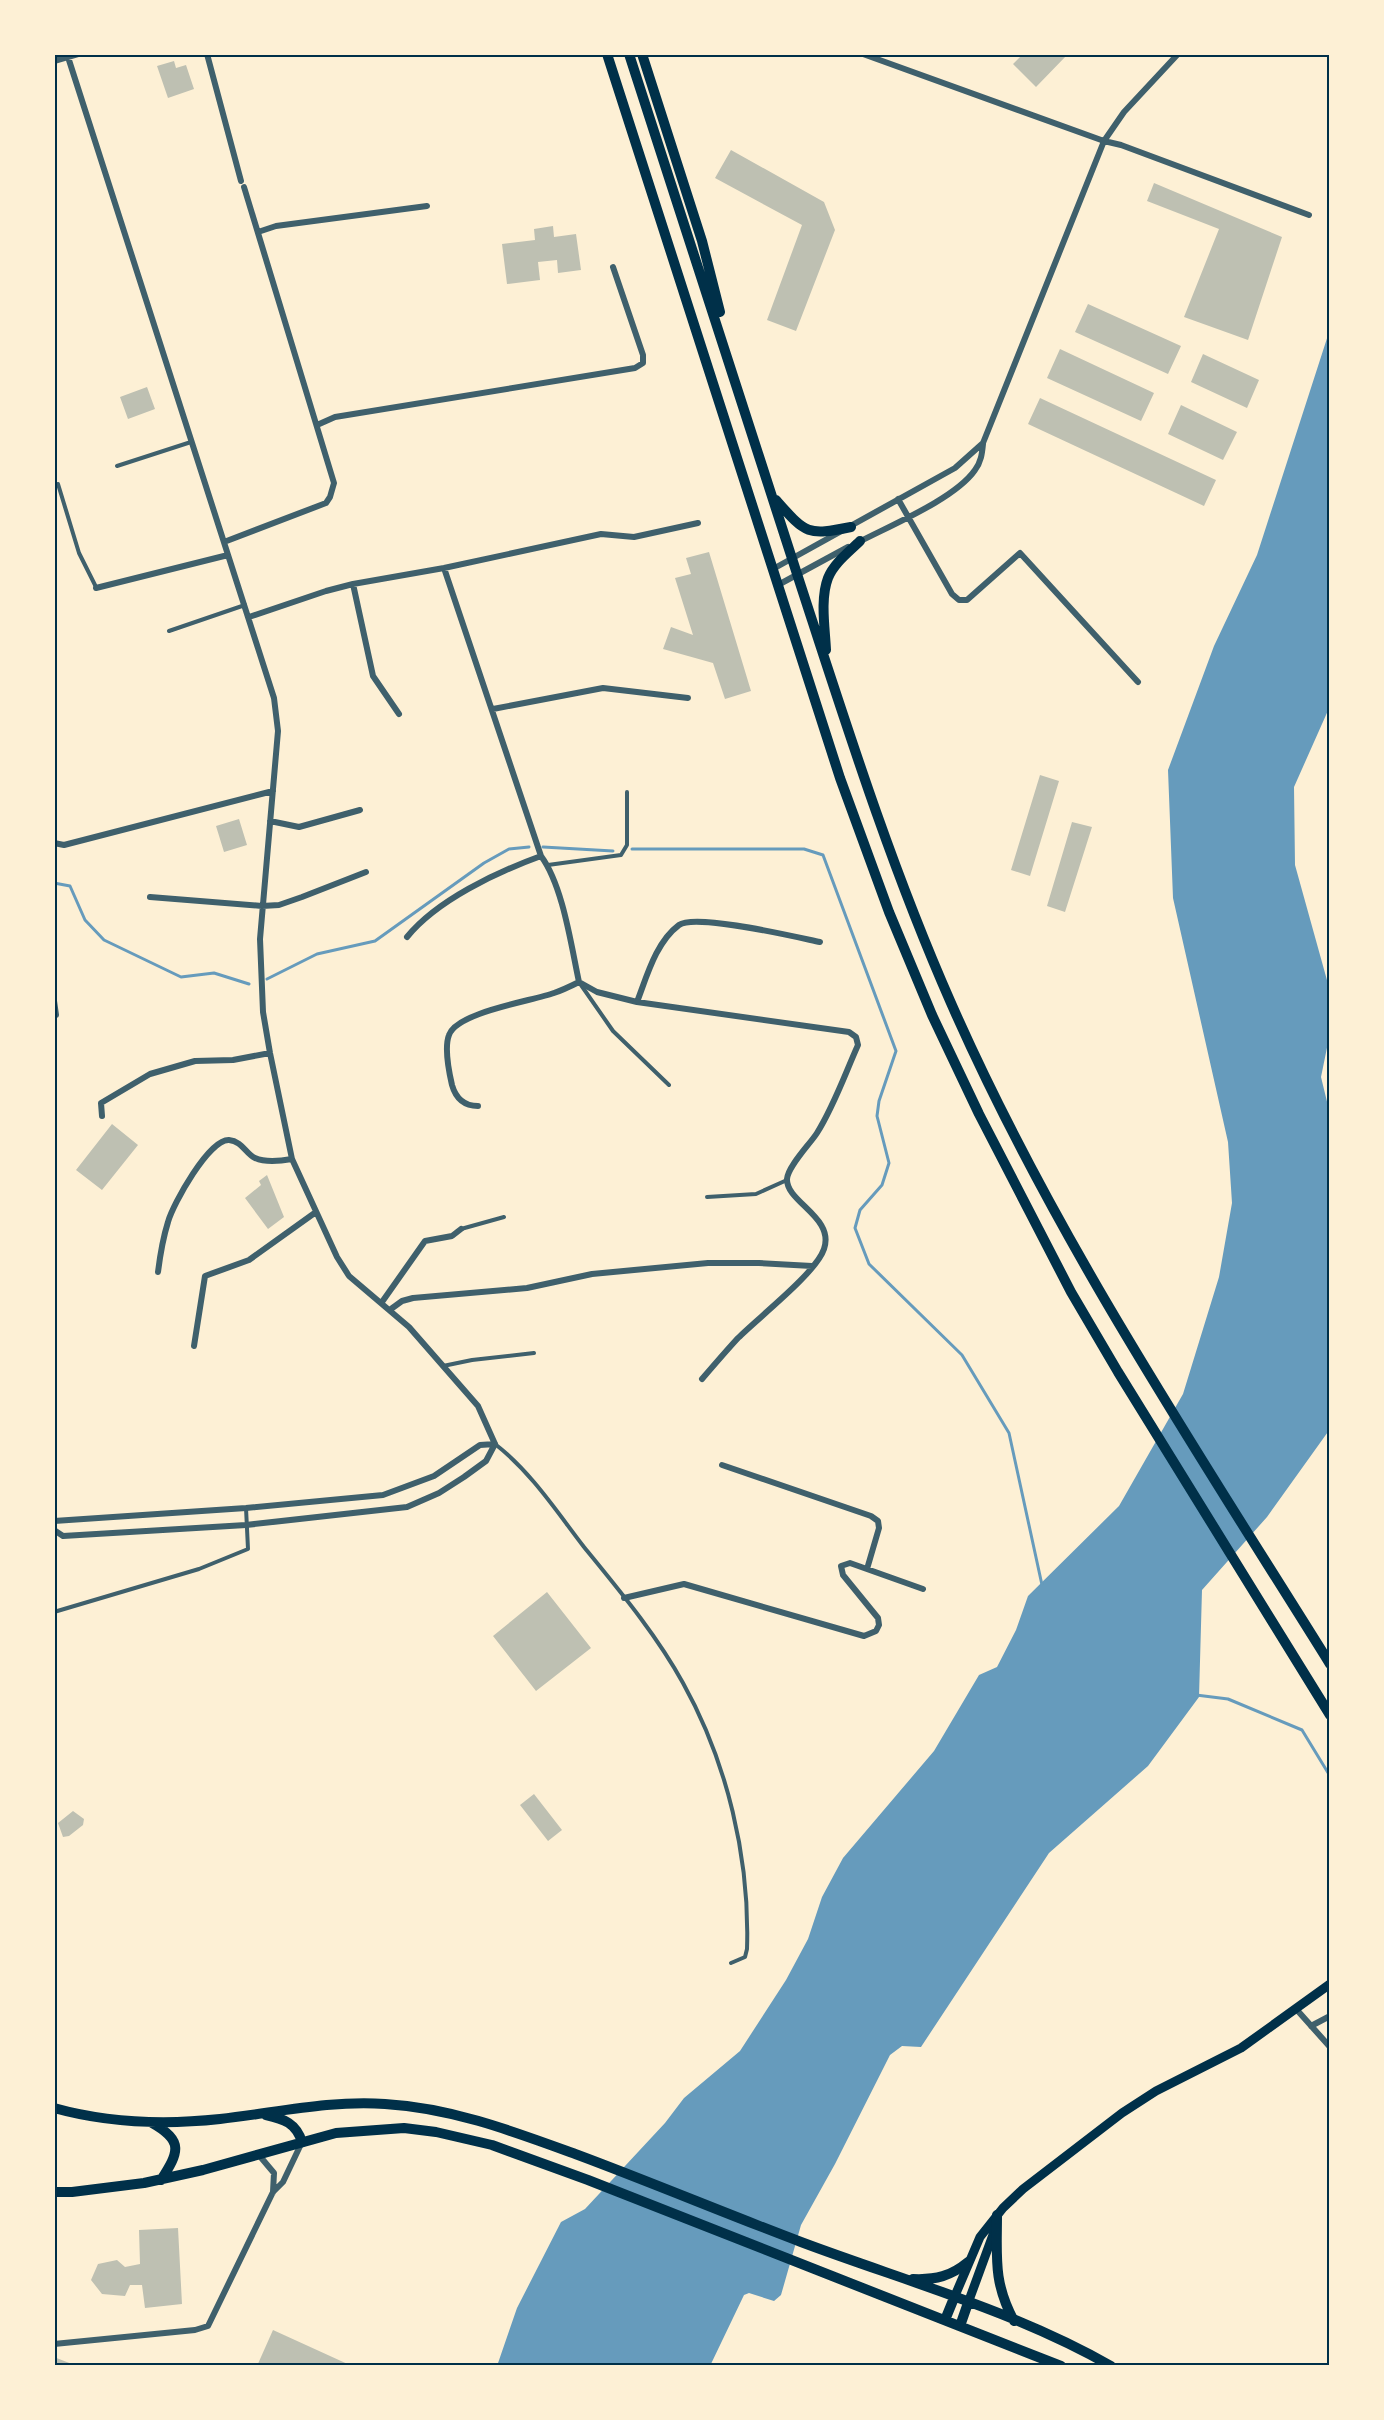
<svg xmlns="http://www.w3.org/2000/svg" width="1384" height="2420" font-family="'DejaVu Sans',sans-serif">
  <rect width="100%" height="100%" fill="#fdf0d5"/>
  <!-- water -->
  <path fill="#669bbc" d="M1330,329v377l-36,81 1,78 35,126v42l-9,44 9,37v315l-63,88 -65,73 -3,107 -51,69 -99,87 -128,194 -19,-1 -12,9 -55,109 -34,61 -20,70 -7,6 -25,-8 -5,2 -34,71h-213l20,-58 44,-86 24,-13 80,-86 19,-25 56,-47 46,-71 22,-41 14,-42 21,-39 91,-107 45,-76 18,-8 19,-37 12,-34 91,-90 64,-112 36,-117 13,-74 -4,-61 -55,-244 -5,-128 46,-124 43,-91z"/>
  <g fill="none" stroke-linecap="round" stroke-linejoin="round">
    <!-- stream -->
    <path stroke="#669bbc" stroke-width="3" d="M543,847l70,4
      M632,849h172l19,6 73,196 -17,50 -2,15 12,47 -7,22 -22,25 -5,18 14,36 93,91 47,78 33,152
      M54,883l16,3 15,34 19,20 77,37 33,-4 35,11
      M267,979l50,-25 58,-13 109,-78 25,-14 20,-2
      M1196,1695l32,4 74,31 28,46"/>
  </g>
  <!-- building -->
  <path fill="#bec0b2" d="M1023,54h45l-32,33 -23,-23z
    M174,61l2,7 10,-3 8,24 -26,9 -11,-32z
    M731,150l93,52 11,28 -39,101 -29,-11 35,-95 -87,-47z
    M1154,183l128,54 -34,103 -64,-23 35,-88 -72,-28z
    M553,226l1,11 22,-3 5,36 -23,3 -1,-13 -19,2 2,18 -33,4 -5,-40 33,-4 -1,-11z
    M1088,304l93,42 -13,28 -93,-42z
    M1060,349l94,44 -13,28 -94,-43z
    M1203,354l56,26 -12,28 -56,-26z
    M147,387l8,22 -27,10 -8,-22z
    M1040,398l176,82 -12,26 -176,-82z
    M1181,405l56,27 -14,28 -55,-26z
    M709,552l42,139 -26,8 -12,-36 -50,-14 8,-22 22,8 -18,-57 16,-4 -5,-16z
    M1040,775l19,6 -29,95 -19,-6z
    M239,819l8,26 -23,7 -8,-26z
    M1072,822l20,5 -27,85 -18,-6z
    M112,1124l26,21 -36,45 -26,-20z
    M267,1175l17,42 -16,12 -23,-31 16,-13 -2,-4z
    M547,1592l44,56 -55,43 -43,-55z
    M534,1794l28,36 -14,11 -28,-36z
    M73,1811l11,8 -1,6 -14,11 -6,1 -5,-14z
    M178,2228l4,76 -37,4 -3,-23h-12l-5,11 -23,-2 -11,-14 7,-16 19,-4 8,7 15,-3 -1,-34z
    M273,2330l79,36h-95z
    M54,2357l23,9h-23z"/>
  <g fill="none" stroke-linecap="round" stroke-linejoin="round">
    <!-- service -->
    <path stroke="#3f606c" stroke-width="4" d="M117,466l74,-24
      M58,484l21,69 17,34
      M169,631l76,-26
      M548,865l73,-10 6,-10v-53
      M581,985l32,46 56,54
      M707,1197l49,-3 31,-14
      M461,1229l43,-12
      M443,1366l29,-6 62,-7
      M495,1444c36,28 62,68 89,103 35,43 72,87 99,136 44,79 67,175 64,266l-2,8 -14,6
      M54,1612l145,-43 49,-20 -2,-41"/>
    <!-- minor -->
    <path stroke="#3f606c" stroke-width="6" d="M207,54l34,127
      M863,54l241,87 17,4 188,70
      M68,57l206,641 4,33 -18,208 3,73 7,41 22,106 45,98 12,19 60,51 69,79 17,38
      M54,61l24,-7
      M258,232l18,-6 151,-20
      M317,425l18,-8 300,-49 8,-5v-8l-30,-88
      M898,499l54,95 7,6h8l53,-47 118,129
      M224,542l102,-39 4,-6 4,-14 -90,-296
      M857,543c32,-17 98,-44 118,-73 6,-8 7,-16 8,-26
      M444,568l97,288c22,30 30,89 38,126
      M773,569l182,-101 28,-25 121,-302 20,-29 54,-58
      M353,584l20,92 26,38
      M778,585l70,-38
      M96,588l132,-33
      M249,617l77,-26 27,-7 91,-16 157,-34 33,3 64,-14
      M493,709l110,-21 85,10
      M270,821l29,6 61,-17
      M54,843l10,2 209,-54
      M150,897l112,9 17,-1 23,-8 64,-25
      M407,937c30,-37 90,-65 134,-81
      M579,982l18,10 40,10 212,30 7,5 2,8c-13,29 -24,61 -41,88 -7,11 -29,33 -30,46 -1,23 48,38 37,70 -8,24 -65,68 -86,89 -12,13 -24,27 -36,41
      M54,1001l2,14
      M637,1002c10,-26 19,-60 42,-77 16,-12 117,12 141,17
      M478,1106c-14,0 -22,-7 -26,-21 -3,-13 -8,-37 -3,-50 8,-23 83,-34 105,-42 9,-3 17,-7 25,-11
      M102,1116l-1,-13 49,-29 45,-13 38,-1 37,-7
      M158,1272c2,-16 5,-34 10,-50 5,-18 41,-83 61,-82 13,1 17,14 26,18 11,5 26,3 37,1
      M382,1302l43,-61 27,-5 9,-7
      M391,1309l11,-8 11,-3 114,-10 65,-14 116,-11h51l53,3
      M194,1346l11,-70 44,-16 67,-48
      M722,1465l149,51 7,5 1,7 -12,41
      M54,1521l192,-13 137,-13 51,-19 46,-31 15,-1
      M54,1530l9,6 183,-11 161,-18 32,-14 25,-16 22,-16 9,-17
      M624,1598l60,-14 180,52 12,-5 3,-6 -1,-7 -35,-43 -2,-9 9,-3 73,26
      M1297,2010l33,37
      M1311,2026l19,-10
      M258,2154l16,19 -1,19
      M54,2344l141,-14 13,-4 65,-134 10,-10 19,-40"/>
    <!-- secondary -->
    <path stroke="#003049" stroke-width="9" d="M954,2298l26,-61 23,-29 20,-19 99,-76 34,-22 85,-43 89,-64
      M968,2303l26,-71"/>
    <!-- primary -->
    <path stroke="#003049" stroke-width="10" d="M607,54l233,724 49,134 43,103 47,99 92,178 47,80 212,343
      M629,54c57,174 112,349 169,523 47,144 92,288 153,426 102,232 245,446 379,661
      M642,54l60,187 18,71
      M776,500c30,34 31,36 75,27
      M826,650c-1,-22 -6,-51 2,-72 6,-15 21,-26 32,-37
      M54,2108c54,15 110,17 166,11 55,-6 110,-19 165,-15 68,4 130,28 193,51 75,28 149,59 223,87 104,39 214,69 310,124
      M266,2115c18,4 30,8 36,27
      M152,2123c32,18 27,29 9,57
      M54,2192h18l72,-9 59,-13 133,-37 68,-5 32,4 56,13 96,35 473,186
      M997,2215c0,42 -4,67 17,106
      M913,2279c23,1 38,-3 55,-17
      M945,2320l9,-22
      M960,2326l8,-23"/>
  </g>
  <!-- border -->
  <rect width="1384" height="2420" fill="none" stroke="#fdf0d5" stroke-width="111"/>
  <rect x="56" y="56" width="1272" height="2308" fill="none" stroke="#003049" stroke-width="2"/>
</svg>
